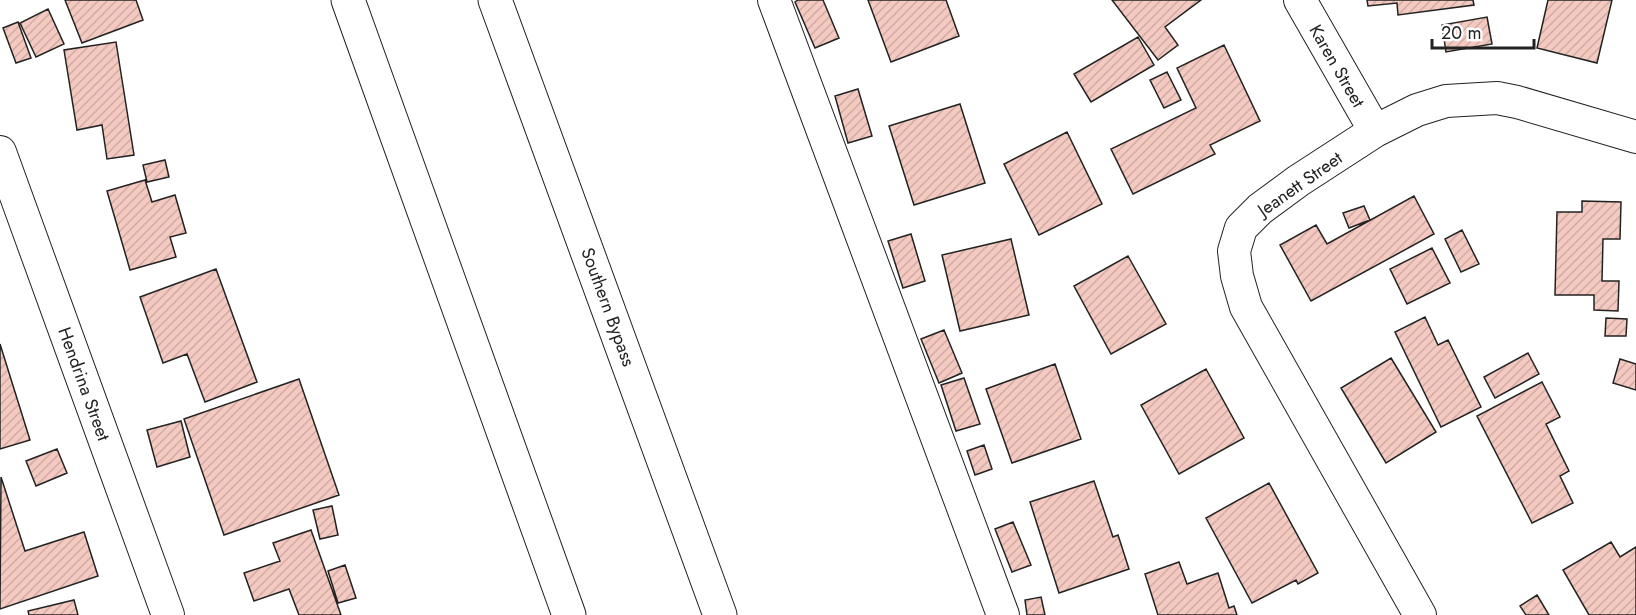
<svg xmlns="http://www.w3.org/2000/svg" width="1636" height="615" font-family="Jost,sans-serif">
  <defs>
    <pattern id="building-hatch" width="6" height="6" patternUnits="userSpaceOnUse" patternTransform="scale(1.5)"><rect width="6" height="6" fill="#f3c9c0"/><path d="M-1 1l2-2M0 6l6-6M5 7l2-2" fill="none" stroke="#d0aca5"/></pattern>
  </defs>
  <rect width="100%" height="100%" fill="#fff"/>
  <!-- building -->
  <path fill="url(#building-hatch)" stroke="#222" stroke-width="1.5" d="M65,0h71l7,20 -61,23z
    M798,0h25l16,38 -24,10 -20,-46z
    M868,0h78l13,36 -68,26z
    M1112,0h89l-36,27 13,18 -20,15z
    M1367,0h106l1,5 -76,10 -1,-12 -29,3z
    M1548,0h64l-15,63 -60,-15z
    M48,9l16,35 -28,13 -16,-34z
    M1487,17l5,27 -46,8 -4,-27z
    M18,22l13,36 -15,5 -13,-35z
    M1138,37l16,28 -63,37 -17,-28z
    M116,42l18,113 -27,4 -5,-34 -25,5 -13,-80z
    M1224,45l36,76 -50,24 5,9 -82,40 -22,-45 85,-41 -19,-40z
    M1167,72l14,28 -17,8 -14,-28z
    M858,89l14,47 -24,7 -13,-47z
    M960,104l25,79 -71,22 -25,-79z
    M1067,132l35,72 -63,31 -35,-71z
    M165,160l4,17 -22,5 -4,-17z
    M145,180l7,22 23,-7 11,38 -16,4 6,20 -46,13 -23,-79z
    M1414,196l20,38 -123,67 -31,-56 36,-20 11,19z
    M1582,201l39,1 -1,37h-17l-1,42h17l-1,30 -24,-1v-15h-39l2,-83h25z
    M1364,206l6,14 -21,8 -6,-15z
    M1462,230l17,34 -18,8 -16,-33z
    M911,234l14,47 -22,7 -15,-47z
    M1011,239l18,76 -69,16 -18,-76z
    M1432,248l18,35 -43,21 -17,-35z
    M1128,256l38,68 -55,30 -37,-68z
    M216,269l41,113 -52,20 -18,-48 -24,9 -23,-66z
    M1425,317l13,28 10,-5 33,67 -40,20 -46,-95z
    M1606,318l21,1 -1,17h-21z
    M944,330l18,43 -23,10 -18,-44z
    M0,344l30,96 -30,9z
    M1528,353l11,21 -44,24 -11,-21z
    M1391,358l45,74 -50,31 -45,-75z
    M1620,359l16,5v26l-23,-7z
    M1055,364l26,75 -69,24 -26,-74z
    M1206,369l38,69 -65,36 -38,-69z
    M964,378l16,46 -24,7 -15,-46z
    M299,379l40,116 -115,40 -40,-116z
    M1542,382l18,35 -14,7 23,47 -9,5 13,27 -41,20 -55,-107z
    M181,421l9,36 -33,10 -10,-37z
    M984,445l8,24 -17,6 -8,-24z
    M57,449l10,24 -31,13 -10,-25z
    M1,477l24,74 59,-19 14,44 -98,33z
    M1094,481l19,56 5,-2 11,34 -70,24 -29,-91z
    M1269,483l49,90 -20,11 -2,-4 -44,23 -46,-85z
    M332,506l6,29 -18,4 -7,-29z
    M1013,522l18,43 -19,7 -17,-43z
    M311,530l30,85h-42l-10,-26 -35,12 -10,-28 36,-12 -7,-18z
    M1611,542l9,15 16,-10v68h-47l-26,-45z
    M1179,562l8,22 31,-11 11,35 5,-2 3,9h-79l-13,-41z
    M345,565l11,33 -18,5 -10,-32z
    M1537,595l12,20h-23l-6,-9z
    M1041,597l4,18h-18l-2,-15z
    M74,600l4,15h-49l-1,-4z"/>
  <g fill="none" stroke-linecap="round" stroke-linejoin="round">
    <!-- minor casing -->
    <g stroke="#222" stroke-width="34">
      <path id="minor" d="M774,0l229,615
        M1300,0l75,131
        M0,152l168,463
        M1420,615l-174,-308 -9,-31 -3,-25 7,-23 19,-19 38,-28 77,-50 42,-21 29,-9 51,-3 20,4 119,35"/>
    </g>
    <!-- motorway casing -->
    <g stroke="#222" stroke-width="35">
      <path id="motorway" d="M348,0l221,615
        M495,0l225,615"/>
    </g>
    <!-- minor -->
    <use href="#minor" stroke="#fff" stroke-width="32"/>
    <!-- motorway -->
    <use href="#motorway" stroke="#fff" stroke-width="33"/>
  </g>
  <g text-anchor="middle" stroke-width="4.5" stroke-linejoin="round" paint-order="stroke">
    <!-- street labels -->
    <g font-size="18" fill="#222" stroke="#fff">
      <text transform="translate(1337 66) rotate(60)" y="6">Karen Street</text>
      <text transform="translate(1300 184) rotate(-35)" y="6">Jeanett Street</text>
      <text transform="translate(608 307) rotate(70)" y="6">Southern Bypass</text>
      <text transform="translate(84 384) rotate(70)" y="6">Hendrina Street</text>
    </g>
  </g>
  <!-- scale -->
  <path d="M1432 39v9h102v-9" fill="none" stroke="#222222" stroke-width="3"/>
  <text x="1441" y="39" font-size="18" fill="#222222" stroke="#ffffff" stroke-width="4.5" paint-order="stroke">20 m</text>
</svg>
